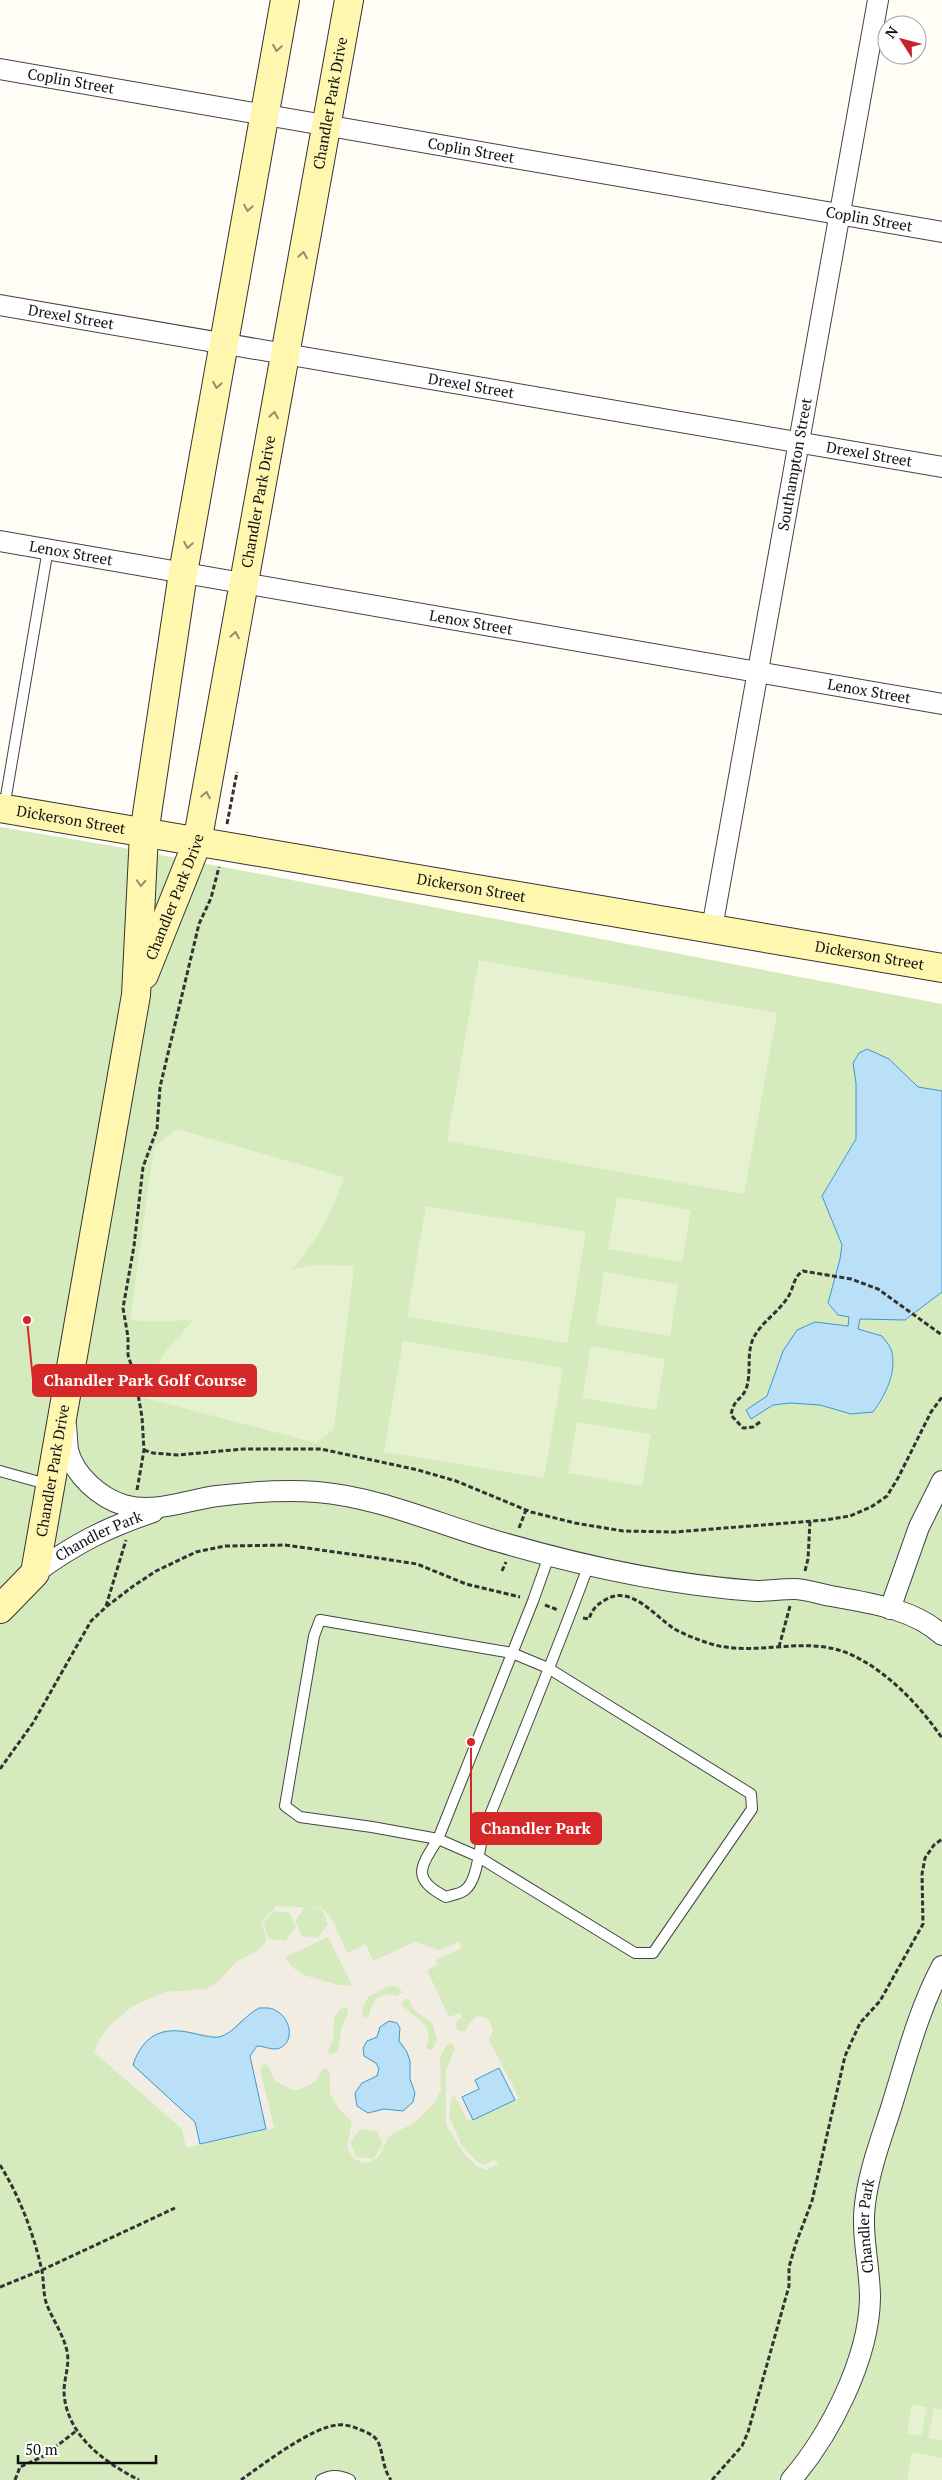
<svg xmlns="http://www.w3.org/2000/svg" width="942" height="2480" font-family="'PT Serif',serif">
  <rect width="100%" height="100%" fill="#fffdf5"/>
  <!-- green -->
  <path fill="#d5ebbd" d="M0,827l113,19 829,158v1476h-942z"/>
  <!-- pitch -->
  <path fill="#e6f2cf" d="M479,960l298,53 -33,181 -297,-53z
    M177,1129l167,48c-12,36 -27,65 -52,92l22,-4 40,1 -20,163 -18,14 -174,-46 23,-45 29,-33c-21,3 -42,3 -64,1l24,-173z
    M617,1197l74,13 -9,52 -74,-13z
    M426,1206l160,26 -19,111 -160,-26z
    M604,1272l74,13 -8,51 -74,-12z
    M403,1341l160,27 -19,110 -160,-26z
    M591,1346l74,13 -9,51 -74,-12z
    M577,1422l74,12 -9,52 -74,-13z
    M912,2404l15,3 -6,29 -14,-2z
    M934,2408l8,1v31l-14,-2z
    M912,2452l30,6v22h-35z"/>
  <!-- plaza -->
  <path fill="#f1ede2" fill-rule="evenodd" d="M276,1906l46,2 11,13 14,32 19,-9 7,17 42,-19 25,8 19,-8 3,6 -26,12 1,5 -10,5 22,47 11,-4 2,5 -5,3 -2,4 4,6h7l3,-7 8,-8 9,2 4,4 3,8 -4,10 30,58 -4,2 -16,-32 -24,12 5,8 -18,9 11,22 -5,2 -14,-26 -3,4 -2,17 12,28 16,18 7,3 10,-5 5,3 -12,7 -10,-4 -13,-12 -18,-30v-54l9,-22 -4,-5 -5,3 -6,11 1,33 -7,13 -21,21 -20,9 -5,5 -9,18 -8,6 -6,1 -11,-4 -7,-12 5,-25 -13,-13 -9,-15v-21l-4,-5 -4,1 -6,12 -6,4 -13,5 -7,-1 -16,-9 -5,-14 -5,-2 -4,5 14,59 -88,20 -4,-19 -88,-77 7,-15 12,-15 20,-16 32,-14 41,-3 13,-8 17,-19 24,-13 7,-9 -6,-17zM305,1907l17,2 6,15 -10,14 -16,-2 -7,-15zM273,1911l17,2 6,14 -10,14 -17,-2 -6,-15zM328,1937l24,48 -1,1 -13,-1 -34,-10 -11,-7 -8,-11zM388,1986l10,1 4,5 -5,4 -11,-2 -9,4 -6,9 -2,9 -5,2 -2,-9 6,-12zM405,1999h4l4,10 20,15 4,17 -5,9 -6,-1 3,-12 -3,-11 -23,-20 -1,-4zM342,2007l5,1 1,5 -6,14 -4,24 -7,4 -3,-4 5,-11 1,-22zM243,2018l23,28h-9l-7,10 16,73 -66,15 -5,-22 -62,-56 5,-14 6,-8 19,-13 16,-1 40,7 9,-3zM392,2021l8,7 -1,11 6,9 9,50 -11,13 -19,-2 -8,3 -22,-15 1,-4 11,-12 12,-7 -1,-9 -11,-7 9,-20 3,-3 1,-5zM360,2129l17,2 6,14 -10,14 -17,-2 -6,-15z"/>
  <!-- water -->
  <path fill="#b9e0f7" stroke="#3f96cf" d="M867,1049l22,10 29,28 24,4v201l-37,28 -45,-1 -2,10 24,7c3,4 7,9 9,13 7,22 -6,47 -18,63l-22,2 -31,-9 -30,-2 -17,2 -22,14 -5,-9 21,-14 16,-45 14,-21 18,-8 33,4 1,-9 -11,-2 -10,-12 12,-44 2,-14 -20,-49 34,-57v-56l-3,-20 6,-10z
    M259,2008c7,0 13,-1 19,4 12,7 17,29 2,36 -7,3 -16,-2 -23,-2l-7,10 16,73 -66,15 -5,-22 -62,-57c10,-30 29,-39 59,-32 9,2 19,5 27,4 14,-3 26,-22 40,-29z
    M389,2021l8,2 3,5 -1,13 8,11 3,9v18l5,14 -2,9 -10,9 -19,-2 -16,4 -11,-7 -2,-13 7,-10 15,-7 2,-7 -3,-6 -12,-7 -1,-8 4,-7 10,-4 3,-10z
    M499,2068l16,32 -42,20 -11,-23 17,-8 -4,-9z"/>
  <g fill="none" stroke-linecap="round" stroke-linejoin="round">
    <!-- lane casing -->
    <g stroke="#444" stroke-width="12">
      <path id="lane" d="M4,808l44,-259
        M0,1471l50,14
        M549,1556l-16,45 -95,238c-17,27 -28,40 8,58 5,-2 15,-3 19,-7 13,-10 14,-43 19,-60 35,-88 72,-176 105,-266
        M320,1620l192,33 36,15 203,126 1,15 -99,144h-18l-158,-97 -39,-17 -66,-12 -72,-10 -15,-11 29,-170z
        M321,2480c10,-6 19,-5 29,0"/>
    </g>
    <!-- street casing -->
    <g stroke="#444" stroke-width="22">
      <g id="street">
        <path id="s1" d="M0,69l942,163"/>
        <path id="s2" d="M0,305l942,162"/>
        <path id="s3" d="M0,541l942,163"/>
        <path id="s4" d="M712,928l166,-928"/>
        <path d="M66,1426c1,8 1,17 2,24 6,25 32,48 56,55 32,9 62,-5 93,-9 33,-4 67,-7 100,-4 62,5 123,33 183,50 82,24 170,43 256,49 13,0 25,-2 38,-2 12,0 25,5 37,7 37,7 82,12 111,39"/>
        <path id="s5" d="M35,1573c41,-30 71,-45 118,-61"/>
        <path d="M890,1609l29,-82 23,-46"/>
        <path id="s6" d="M791,2480c39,-45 78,-121 79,-182 0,-31 -9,-63 -5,-94 4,-33 16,-65 26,-96 15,-48 27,-97 51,-142"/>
      </g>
    </g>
    <!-- secondary casing -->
    <g stroke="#333" stroke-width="30">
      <g id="secondary">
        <path id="s7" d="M0,808l942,160"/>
        <path id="s8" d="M144,975l53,-132 152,-843"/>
        <path id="s9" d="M0,1609l35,-36 101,-578 8,-161 39,-261 102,-573"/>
      </g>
    </g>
    <!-- path -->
    <path stroke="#333" stroke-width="3" stroke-dasharray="5 2.5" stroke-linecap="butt" d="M227,824l10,-52
      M760,1422l-7,5 -10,1 -12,-13c3,-17 10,-14 15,-26 6,-16 0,-34 7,-50 8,-17 25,-26 35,-42 6,-9 5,-20 15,-26l48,8 27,10 64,46
      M144,1450l9,3 25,2 65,-6h78l97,21 38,11 75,31 44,11 48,8 52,1 150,-12 25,-4 21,-9 16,-11 11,-18 33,-66 11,-15
      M137,1490l7,-40 -2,-33 -7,-40 -7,-22v-18l-5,-29 11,-62 9,-79 14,-38 3,-42 39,-163 12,-26 8,-31
      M519,1528l7,-18
      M502,1571l4,-9
      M805,1571l3,-12 2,-38
      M545,1605l13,5
      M106,1606l20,-66
      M583,1618l6,1c3,-9 7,-14 16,-19 25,-16 49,15 68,28 10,6 21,10 32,14 49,18 101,-10 149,14 35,17 66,50 88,82
      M779,1647l11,-41
      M0,1769l33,-46 58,-102 15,-14 26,-20 24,-16 40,-19 29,-6 60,-1 86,12 46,7 49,20 54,13
      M0,2165c20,32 34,70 42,106 2,11 1,24 5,34 6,15 16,29 20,46 3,14 -3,27 -3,41 2,43 40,70 75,88
      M0,2287l42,-17 133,-62
      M15,2480l5,-13 24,-11 32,-25
      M241,2480c21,-15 72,-54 97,-55 8,-1 16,2 23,5 6,2 12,5 16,10 6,9 5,28 14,40
      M712,2480l30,-34 6,-14 41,-146v-19l7,-24 16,-42 33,-145 15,-33 20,-22 43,-77 -1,-50 3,-16 9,-13 8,-6"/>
    <!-- lane -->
    <use href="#lane" stroke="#fff" stroke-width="10"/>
    <!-- street -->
    <use href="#street" stroke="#fff" stroke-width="20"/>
    <!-- secondary -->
    <use href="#secondary" stroke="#fff6b0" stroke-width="28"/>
  </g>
  <!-- one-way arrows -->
  <defs><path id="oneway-chevron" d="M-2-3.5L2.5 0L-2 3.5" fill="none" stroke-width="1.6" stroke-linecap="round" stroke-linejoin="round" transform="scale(1.25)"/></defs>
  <g stroke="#948f68">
    <use href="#oneway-chevron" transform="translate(277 48) rotate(100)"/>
    <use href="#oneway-chevron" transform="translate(248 208) rotate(100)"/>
    <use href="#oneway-chevron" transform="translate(303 255) rotate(-80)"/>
    <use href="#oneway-chevron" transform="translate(217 385) rotate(100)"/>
    <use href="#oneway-chevron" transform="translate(274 415) rotate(-80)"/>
    <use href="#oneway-chevron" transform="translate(188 545) rotate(100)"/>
    <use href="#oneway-chevron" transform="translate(235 635) rotate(-80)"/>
    <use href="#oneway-chevron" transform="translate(206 795) rotate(-79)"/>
    <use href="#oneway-chevron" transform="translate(141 883) rotate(93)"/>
  </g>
  <g text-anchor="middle" stroke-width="5" stroke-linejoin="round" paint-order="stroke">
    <!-- street labels -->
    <g font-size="15" fill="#111" stroke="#fff">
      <text dy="5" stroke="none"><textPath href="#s1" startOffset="72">Coplin Street</textPath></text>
      <text dy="5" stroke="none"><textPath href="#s8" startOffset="894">Chandler Park Drive</textPath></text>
      <text dy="5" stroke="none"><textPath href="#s1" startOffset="478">Coplin Street</textPath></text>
      <text dy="5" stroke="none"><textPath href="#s1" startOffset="882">Coplin Street</textPath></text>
      <text dy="5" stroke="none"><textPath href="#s2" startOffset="72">Drexel Street</textPath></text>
      <text dy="5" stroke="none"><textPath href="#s2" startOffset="478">Drexel Street</textPath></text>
      <text dy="5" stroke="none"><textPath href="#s2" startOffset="882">Drexel Street</textPath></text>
      <text dy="5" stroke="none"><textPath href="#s4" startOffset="471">Southampton Street</textPath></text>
      <text dy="5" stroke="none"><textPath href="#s8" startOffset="489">Chandler Park Drive</textPath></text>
      <text dy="5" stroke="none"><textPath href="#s3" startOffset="72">Lenox Street</textPath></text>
      <text dy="5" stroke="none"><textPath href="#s3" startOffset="478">Lenox Street</textPath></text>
      <text dy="5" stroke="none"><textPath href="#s3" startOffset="882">Lenox Street</textPath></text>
      <text dy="5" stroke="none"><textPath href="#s7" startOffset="72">Dickerson Street</textPath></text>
      <text dy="5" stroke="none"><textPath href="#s7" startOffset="478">Dickerson Street</textPath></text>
      <text dy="5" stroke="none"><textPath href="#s8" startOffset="84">Chandler Park Drive</textPath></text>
      <text dy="5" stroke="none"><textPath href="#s7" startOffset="882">Dickerson Street</textPath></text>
      <text dy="5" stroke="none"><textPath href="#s9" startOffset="154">Chandler Park Drive</textPath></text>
      <text dy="5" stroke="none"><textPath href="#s5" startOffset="74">Chandler Park</textPath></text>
      <text dy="5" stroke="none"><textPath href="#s6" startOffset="274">Chandler Park</textPath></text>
    </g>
  </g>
  <!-- callouts -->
  <path fill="none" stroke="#d62828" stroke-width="2" d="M27 1320L33 1380M471 1742L471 1829"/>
  <g fill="#d62828" stroke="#fff" stroke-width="2">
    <circle cx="27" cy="1320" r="5"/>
    <circle cx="471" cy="1742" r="5"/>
  </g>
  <g fill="#d62828" stroke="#d62828" stroke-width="2">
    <rect x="33" y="1365" width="223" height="31" rx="5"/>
    <rect x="471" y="1813" width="130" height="31" rx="5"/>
  </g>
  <g font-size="16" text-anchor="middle" font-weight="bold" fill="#fff">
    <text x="145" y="1386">Chandler Park Golf Course</text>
    <text x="536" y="1834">Chandler Park</text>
  </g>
  <!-- north arrow -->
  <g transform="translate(902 40) rotate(306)"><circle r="24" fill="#ffffff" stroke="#a0a0a0"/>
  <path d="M0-4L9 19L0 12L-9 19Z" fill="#c4262e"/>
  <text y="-8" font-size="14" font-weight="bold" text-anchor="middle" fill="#111111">N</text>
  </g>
  <!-- scale -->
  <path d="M18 2455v8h138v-8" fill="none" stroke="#111111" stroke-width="2.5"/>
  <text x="25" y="2455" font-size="15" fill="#111111" stroke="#ffffff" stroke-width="4" paint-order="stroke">50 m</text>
</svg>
